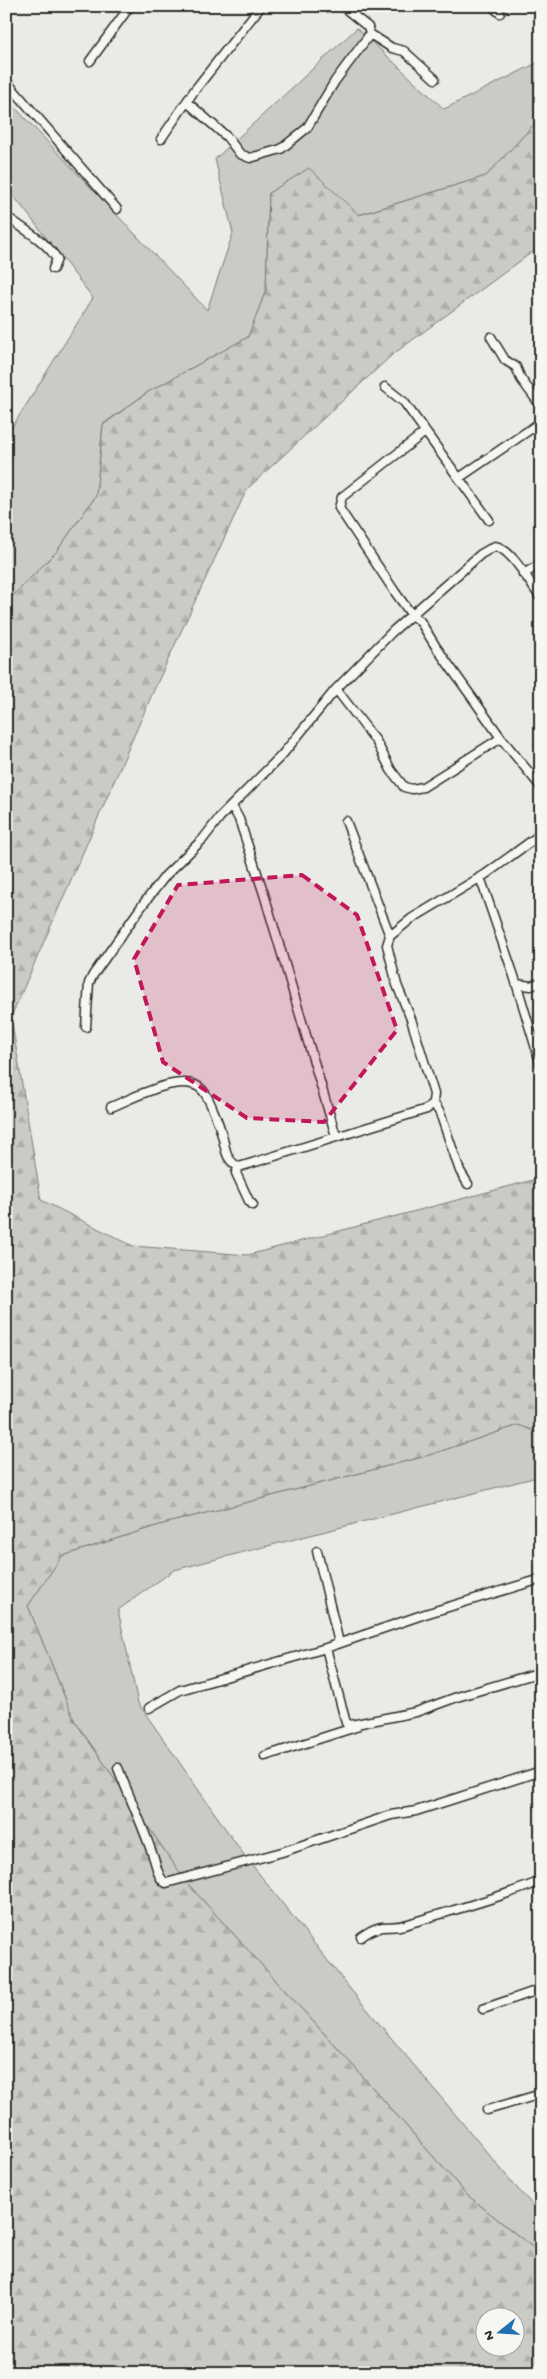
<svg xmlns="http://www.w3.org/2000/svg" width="547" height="2379" font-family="'Gochi Hand',sans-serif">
  <defs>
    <pattern id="forest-firs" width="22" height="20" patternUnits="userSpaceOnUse" patternTransform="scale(1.25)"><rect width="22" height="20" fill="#cacac7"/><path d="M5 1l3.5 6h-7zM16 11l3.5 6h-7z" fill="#aeaeab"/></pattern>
  </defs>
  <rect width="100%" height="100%" fill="#eaeae6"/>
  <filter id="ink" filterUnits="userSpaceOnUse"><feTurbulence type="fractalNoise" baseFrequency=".02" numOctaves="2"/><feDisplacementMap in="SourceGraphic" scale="10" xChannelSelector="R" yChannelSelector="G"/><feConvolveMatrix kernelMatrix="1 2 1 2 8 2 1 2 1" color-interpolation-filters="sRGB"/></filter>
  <g filter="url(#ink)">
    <!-- grass -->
    <path fill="#cacac7" stroke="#7a7a79" d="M357,28l87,81 97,-48v56l-55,59 -128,39 -49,-46 -40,24 -3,97 -18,47 -100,55 -45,32 -7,72 -39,55 -51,52v-166l87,-139 -87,-112v-88l201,212 26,-77 -18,-74z
      M519,1425l22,9v42l-367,94 -56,40 20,93 103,148 110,139 165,197 25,27v40l-74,-59 -118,-134 -162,-178 -113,-163 -46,-114 34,-50 97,-31 267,-69z"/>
    <!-- forest -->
    <path fill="url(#forest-firs)" stroke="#7a7a79" fill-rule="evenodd" d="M541,117v132l-10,4 -139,102 -145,134 -93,201 -143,327 30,183 92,46 115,9 293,-77v256l-22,-9 -93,31 -267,69 -97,31 -34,50 46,114 113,163 162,178 118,134 74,59v119h-535v-1635l5,-23 -5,-6v-106l51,-52 39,-55 7,-71 45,-33 100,-55 18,-47 3,-97 40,-25 50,47 127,-39zM484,2316h30v30h-30z"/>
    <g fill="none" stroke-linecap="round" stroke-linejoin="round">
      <!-- street casing -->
      <g stroke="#2b2b2b" stroke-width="11">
        <path id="street" d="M342,6l26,21 2,7 22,14 12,3 31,28
          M492,6l8,7
          M90,61l40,-55
          M6,81l111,128
          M187,102l40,35 13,17 10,4 31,-9 26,-21 28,-47 35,-47
          M161,139l33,-48 67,-85
          M6,216c18,14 39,24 51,43l-4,10
          M491,337l14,23 11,7 5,12 20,27
          M385,387l19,15 85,118
          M425,432l-83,65 -3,11 56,84 16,22 9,7 16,26 65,91 40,49
          M459,478l82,-56
          M523,574l18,-10
          M336,689l40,52 15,29 13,17 8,2 11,-2 78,-49
          M232,806l7,13 25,75 72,242
          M346,821l44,115
          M480,877l34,99 27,89
          M517,984l14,2 10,-4
          M86,1027l3,-44 4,-8 51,-72 22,-28 37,-36 17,-22 62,-62 54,-66 57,-58 88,-77 14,-8c17,3 35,38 46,52
          M433,1102l7,11 20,58 8,13
          M111,1107c21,-8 76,-39 93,-15 6,8 15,32 18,43 4,14 3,25 17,32
          M253,1205l-4,-4 -13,-28 3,-6 188,-58 6,-7 1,-8 -23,-75 -14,-34 -10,-40 3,-9 21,-17 75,-45 55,-40
          M317,1551l22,92
          M326,1648l20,75 5,2 65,-13 41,-15 84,-25
          M149,1708l31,-18 146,-42 99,-34 116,-35
          M265,1756l91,-29
          M118,1768c12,31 26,60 36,91 3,8 4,20 12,24l116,-31 109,-37 25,-4 125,-40
          M361,1937c23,-17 26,-6 47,-13 44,-14 89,-25 133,-43
          M483,2009l58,-20
          M487,2110l54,-16"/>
      </g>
      <!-- street -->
      <use href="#street" stroke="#f6f6f2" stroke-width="8"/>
    </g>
  </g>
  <!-- marked area -->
  <path fill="#c2185b" fill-opacity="0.2" stroke="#c2185b" stroke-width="4" stroke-dasharray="10 6" stroke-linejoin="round" d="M302,875l55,40 40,115 -73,92 -77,-4 -84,-56 -29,-103 44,-74z"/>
  <!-- margin -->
  <rect width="547" height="2379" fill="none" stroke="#f6f6f2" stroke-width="25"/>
  <rect x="12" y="12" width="522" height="2354" fill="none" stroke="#2b2b2b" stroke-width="2" filter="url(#ink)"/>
  <!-- north arrow -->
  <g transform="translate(500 2332) rotate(253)"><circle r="24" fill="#f6f6f2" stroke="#a5a5a2"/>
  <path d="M0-4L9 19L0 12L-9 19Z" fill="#1f6fb2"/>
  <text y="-8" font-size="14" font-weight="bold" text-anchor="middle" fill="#2b2b2b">N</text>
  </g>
</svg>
